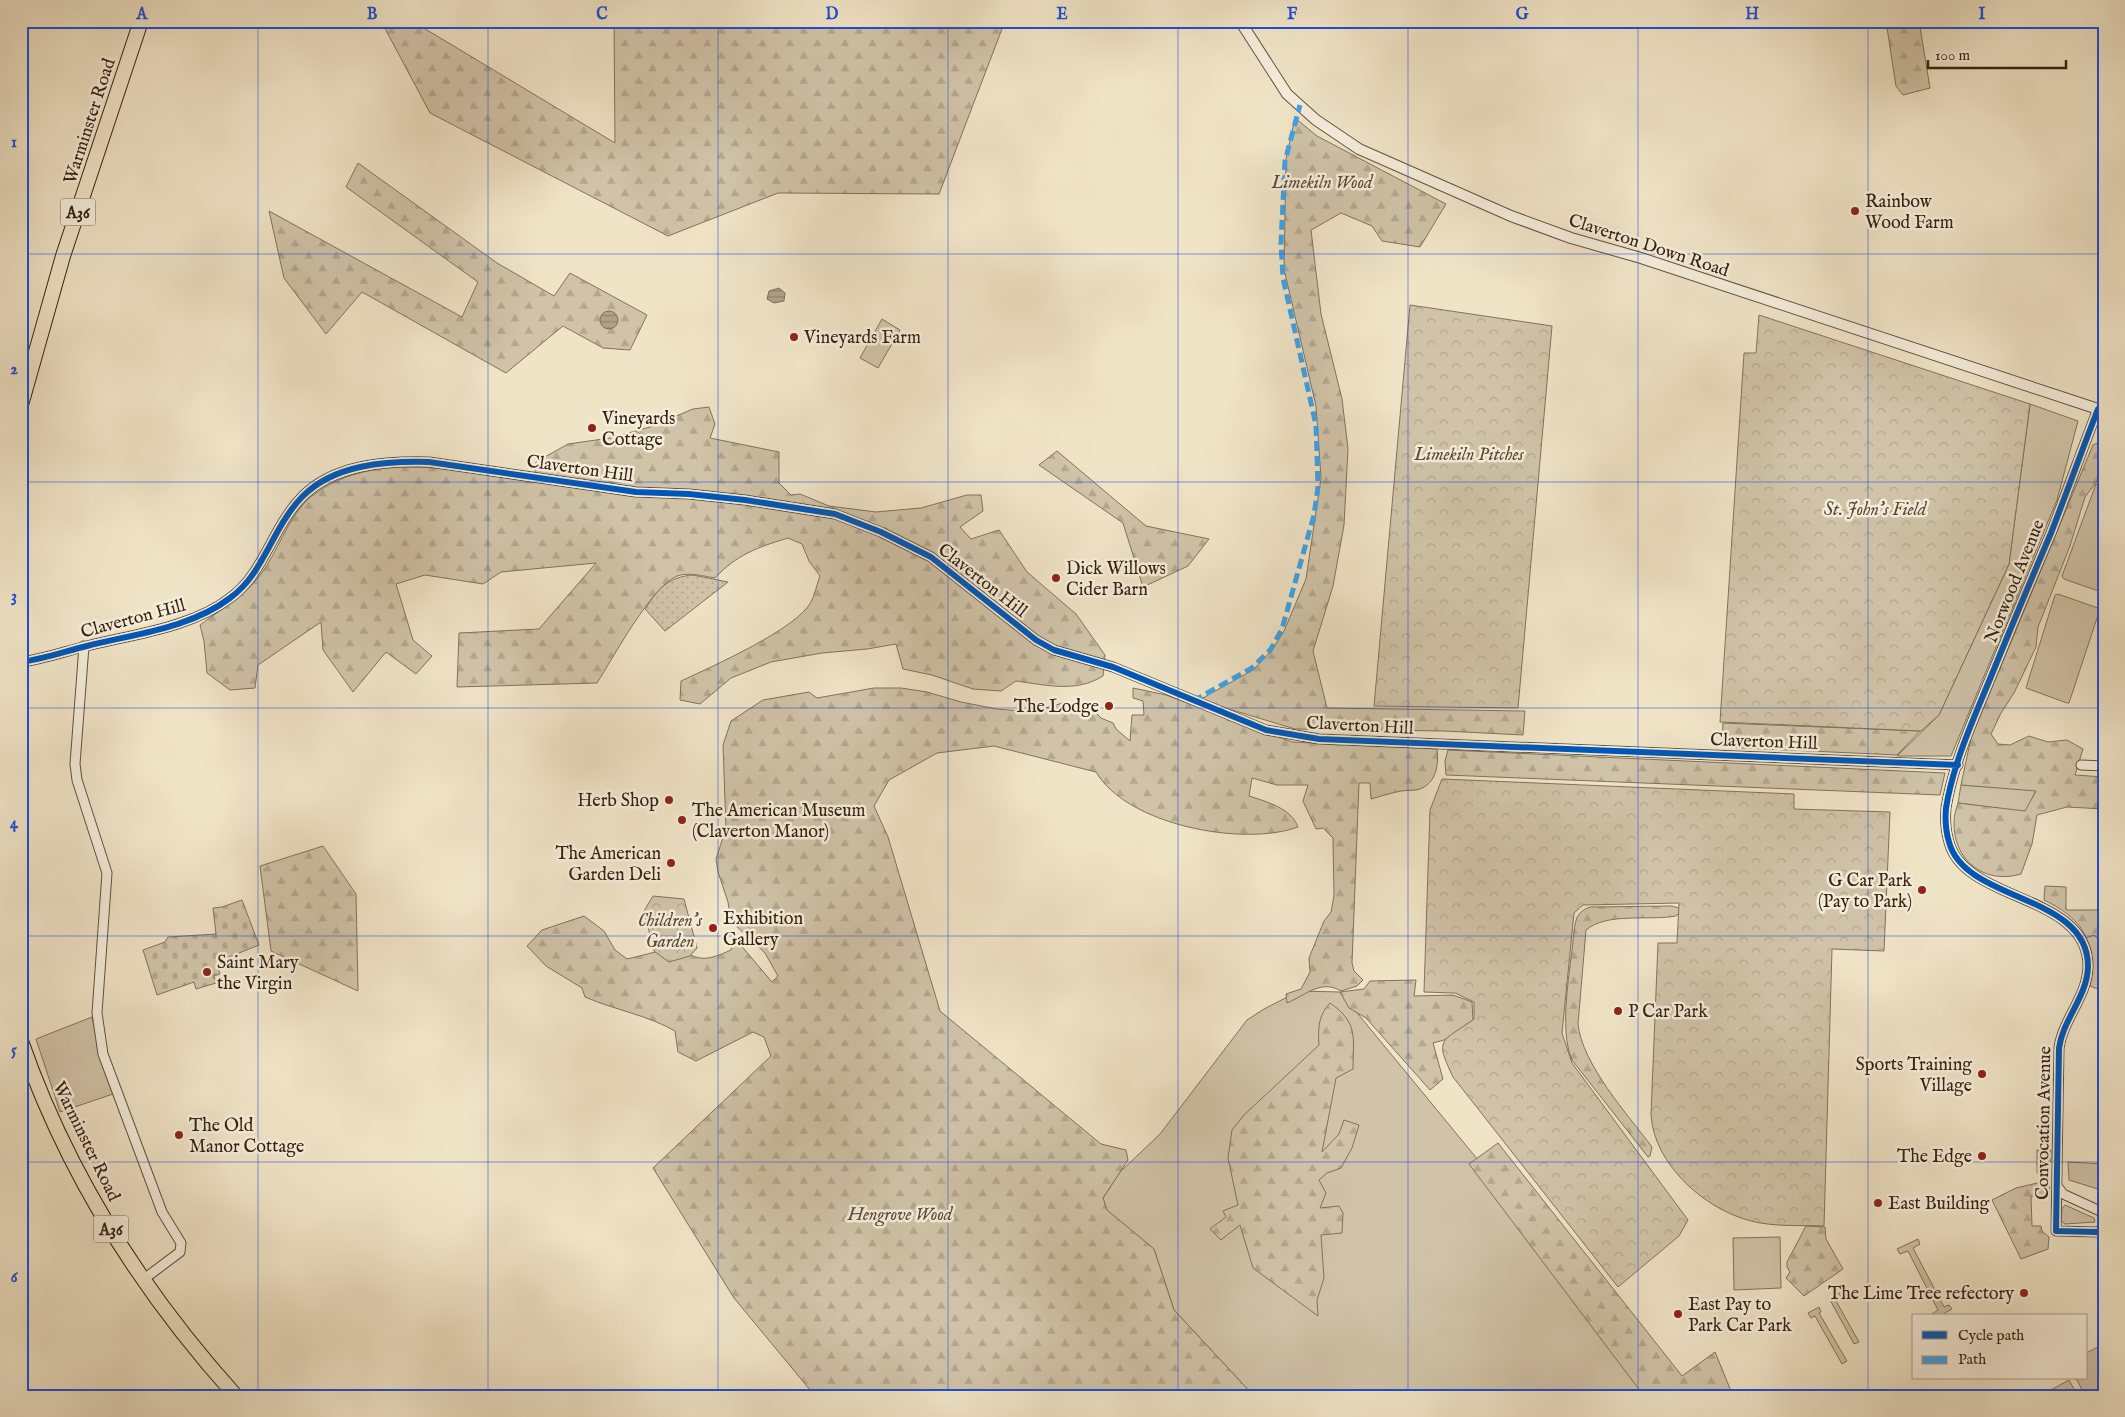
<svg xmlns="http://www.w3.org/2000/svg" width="2125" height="1417" font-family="'IM FELL English',serif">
  <defs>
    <pattern id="forest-firs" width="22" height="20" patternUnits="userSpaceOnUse" patternTransform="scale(1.25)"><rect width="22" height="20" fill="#d0c3a8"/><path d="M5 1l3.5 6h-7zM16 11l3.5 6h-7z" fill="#b3a78f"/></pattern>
    <pattern id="cemetery-stones" width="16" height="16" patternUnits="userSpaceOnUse" patternTransform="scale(1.25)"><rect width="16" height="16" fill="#d0c3a8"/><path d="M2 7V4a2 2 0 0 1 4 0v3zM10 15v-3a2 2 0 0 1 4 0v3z" fill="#b3a78f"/></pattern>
    <pattern id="park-crowns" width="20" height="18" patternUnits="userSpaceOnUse" patternTransform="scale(1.25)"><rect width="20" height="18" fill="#d0c3a8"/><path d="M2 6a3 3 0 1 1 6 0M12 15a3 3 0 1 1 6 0" fill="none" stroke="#b3a78f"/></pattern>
    <pattern id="garden-dots" width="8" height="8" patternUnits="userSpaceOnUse" patternTransform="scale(1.25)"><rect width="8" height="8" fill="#d0c3a8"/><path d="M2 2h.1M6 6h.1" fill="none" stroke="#b3a78f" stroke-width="1.8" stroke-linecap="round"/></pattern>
    <pattern id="water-rules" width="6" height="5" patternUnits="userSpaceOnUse" patternTransform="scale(1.25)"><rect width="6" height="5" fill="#b0a288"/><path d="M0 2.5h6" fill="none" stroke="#90846e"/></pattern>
  </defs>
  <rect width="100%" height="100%" fill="#f0e4c7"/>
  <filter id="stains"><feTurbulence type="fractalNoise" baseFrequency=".004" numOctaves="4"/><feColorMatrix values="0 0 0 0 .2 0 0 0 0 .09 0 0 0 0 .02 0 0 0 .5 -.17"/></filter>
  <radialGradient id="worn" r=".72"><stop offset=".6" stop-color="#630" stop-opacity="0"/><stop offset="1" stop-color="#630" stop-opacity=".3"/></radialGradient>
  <!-- grass -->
  <path fill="#d0c3a8" stroke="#82725b" d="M882,319l18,11 -22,38 -18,-10z
    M2030,404l48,17 -21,79 -106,256h-54l42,-41 70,-151z
    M2096,484l8,3v106l-40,-14 -2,-3z
    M2058,594l40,14 1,4 -30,91h-2l-41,-15 29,-93z
    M1961,785l75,5 -10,22 -68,-9z
    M2089,935h5l10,9v39l-4,7 -10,-4c4,-17 3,-33 -4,-48z
    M1299,991l41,1 332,404h-418l-80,-86 -20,-61 -47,-38 -4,-13 17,-26 40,-38 87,-114 17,-11z
    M92,1017l9,44 12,33 -53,18 -24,-73z
    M2037,1150h14c0,11 1,23 -14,23z
    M2068,1162l36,2v27l-35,-11z
    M2065,1205l29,13 1,4 -30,2 -4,-3 1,-13z
    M1780,1237l1,51 -47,2 -1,-52z
    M1918,1239l2,5 -7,4 31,59 5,-2 3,4 -12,7h-7l-1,-2 6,-4 -30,-59 -8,3 -3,-5z
    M1839,1293l3,5 -6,3 23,41 -5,2 -25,-46z
    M1819,1307l2,5 -2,1 28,48 -5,3 -27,-48 -4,2 -3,-5z
    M2104,1344v52h-19l-9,-18h10v-25z
    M2069,1380l9,16h-38z"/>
  <!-- forest -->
  <path fill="url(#forest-firs)" stroke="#82725b" d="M381,21h31l203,122 -1,-122h391l-66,173 -161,-1 -110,43 -238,-123z
    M1886,21h33l11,67 -27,7 -7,-9z
    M1295,118l22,18 129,68 -26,43 -38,-6 -10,-15 -31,-13 -30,17 10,84 21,85 6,50 -4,76 -11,61 -20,65 14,57 198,3 -2,24 -79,-4 -149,-2 -96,-29 54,-30 19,-20 12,-19 22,-52 15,-101 -5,-72 -32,-137 2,-110z
    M358,163l139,100 57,33 16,-23 77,42 -17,35 -27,-2 -40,-22 -57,47 -144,-81 -36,42 -42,-56 -15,-67 193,106 16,-35 -132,-95z
    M709,407l6,17 -5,14 69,14v31l12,12 9,-1 29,12 47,6 45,-4 46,-13h14l2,16 -23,16 11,12 28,-9 28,42 49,42 29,41 -2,21c-27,17 -57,9 -87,5l-15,10 -28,-2 -41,-14 -29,-6 -7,-25 -29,5 -45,4 -51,9 -40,16 -31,26 -20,-4 1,-19c30,-14 116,-52 130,-79 4,-8 6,-18 9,-26l-11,-15 -7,-17 -14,-6c-30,9 -52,17 -73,40 -12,-2 -27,-6 -38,-2 -26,11 -64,82 -80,107l-140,4 2,-54 80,-4 57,-66 -95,9 -18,12 -58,-9 -29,9 17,56 19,16 -16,18 -30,-22 -33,40 -30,-42 -2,-28 -63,43 -3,23 -25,2 -23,-17 -3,-32 -4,-16c21,-16 45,-29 61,-51 17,-23 25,-52 46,-74 4,-4 10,-7 15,-11 62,-39 144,-16 212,-7l2,-20 32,-18 42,-6 40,-11 43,-18z
    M2104,440v32l-19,25 -15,49 -32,81 -2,20 -22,46 -13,20 -10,21 7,10 12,1 19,-9 19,6 19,-2 16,9 -8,26 29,2v32l-37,-2 -30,8 -5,29 -11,30c-37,11 -68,-14 -67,-52 0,-6 2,-13 4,-19l67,8 11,-20 -75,-6 10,-47 122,-293z
    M1057,451l89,75 63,13 -21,27 -45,21 -20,-64 -84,-58z
    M874,688h27l26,4 34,10 36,7 35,3 34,-10 21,2 14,14 12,5 3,6 14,12 2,-26h12l-1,-14 -10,-3v-10l33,7 126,47 145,7c2,16 -1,34 -17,40 -5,2 -13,1 -19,2 -10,2 -20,5 -30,8l-1,-16h-11l-7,180 2,8 9,9 -6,6 -16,5c-20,-12 -35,4 -54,12l-1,-9 15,-5 9,-17 -1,-14 15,-37 7,-9 3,-16 -1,-58 -10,-10 -7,1 -13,-28 5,-16h-31l-25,-7 -3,18c18,6 42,12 49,31 -55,20 -171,-2 -202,-55l-102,-26 -57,7 -48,27 -15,26 14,31 52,174 161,133 25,6 2,10 -25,38 4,12 47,39 20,61 80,86h-439l-81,-98 -81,-130 118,-112 -7,-19 -11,-5 -57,29 -18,-9 -3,-21c-28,-16 -60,-21 -90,-34l-3,-9 -36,-22 -19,-20 15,-16 42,-14 20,15 11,19 12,9 49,-12c24,15 30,14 55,3l2,-9 6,2 33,39 6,-6 -13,-23 -34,-32 -3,-19 -10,-30 -2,-13 10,-31 -3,-83 8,-24 32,-21 46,-8 8,6z
    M1723,723l197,8 -23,24 -175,-8z
    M1448,750l497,23 -5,22 -494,-20 -1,-14z
    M323,846l33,48 2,97 -87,-40 -11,-85z
    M2045,886l21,1v23h38v34l-10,-9 -8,3c-5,-17 -27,-31 -42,-38z
    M1672,906l7,2 1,4 -4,4c-27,5 -69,-4 -90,14l-8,94c4,40 50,91 74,123l-2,9 -2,1 -76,-97c-14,-32 -1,-92 2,-129 2,-13 3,-19 16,-24z
    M1416,980l-2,16 39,-1 19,7 1,18 -29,20 -11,3 10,36 -13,11 -64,-72 -17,-10 -9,-16 24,-3 6,-8z
    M1330,1003c29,20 23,35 23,66l-17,9 -14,74 17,-18 5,-14 15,5 -7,23 -11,20 -14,5 -8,7 7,13 -6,15 19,-2 4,7 -1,20 -21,2 3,43 -7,22 1,16 -65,-48 -13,-43 -19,15 -11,-11 16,-12 -3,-6 15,-6 -10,-47 4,-28 12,-15 75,-70c-1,-16 -1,-29 11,-42z
    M1498,1143l184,233 33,-24 18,44h-89l-175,-232z
    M2042,1182l7,4 1,9 -5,2 -14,-1 1,30h9l1,5 7,6 -1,12 -27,10 -29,-59 24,-12z
    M1806,1226l19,1 1,12 17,30 -39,27 -18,-18 4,-6 -3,-5v-5z"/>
  <!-- cemetery -->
  <path fill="url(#cemetery-stones)" stroke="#82725b" d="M242,900l17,45 -35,14 2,7 -8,3 2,5 -6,2 2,7 -20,6 -2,-7 -37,13 -14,-45 22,-8 3,-5 48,-3 -3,-26 9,-1z"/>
  <!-- park -->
  <path fill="url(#park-crowns)" stroke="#82725b" d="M1410,305l142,21 -34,382 -144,-2z
    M1759,315l271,89 -21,160 -70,151 -18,16 -201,-9 24,-369h12z
    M1442,779l352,15v15l96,3 -6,139 -52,-2 -8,277c-24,-1 -50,1 -73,-5 -47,-12 -97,-57 -100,-106l7,-172h19l2,-40 -96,2 -9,8 -12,120 10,30 116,157 -9,16 -61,51 -165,-210c-19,-40 -12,-34 21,-58v-17l-19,-9 -31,-1 6,-182z
    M653,896l31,3 13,49 -7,8 -21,6 -15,-11 -10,-40z"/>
  <!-- garden -->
  <path fill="url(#garden-dots)" stroke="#82725b" d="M693,575l35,7 -63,49 -20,-22c14,-21 23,-32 48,-34z"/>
  <!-- water -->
  <path fill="url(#water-rules)" stroke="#7e6f57" d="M779,288l6,5 -1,8 -10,2 -7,-4 2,-8z
    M600 320a9 9 0 1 1 18 0a9 9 0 1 1-18 0Z"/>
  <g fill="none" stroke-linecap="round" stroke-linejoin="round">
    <!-- minor casing -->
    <g stroke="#63523c" stroke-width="11">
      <path id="minor" d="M2098,409c-16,41 -31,83 -47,124 -21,49 -41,97 -61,146 -17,41 -37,85 -44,129 -1,11 0,24 3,34 16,61 140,51 139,125 -1,30 -25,52 -29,81l-3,183 41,1 6,-3 1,-6
        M84,646l-9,118 2,16 30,93 -10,140 6,41 59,158 19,31 -1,9 -36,27
        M21,662c22,-3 45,-11 66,-16 47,-12 104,-18 143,-48 21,-15 32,-38 44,-60 8,-15 16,-29 28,-41 32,-33 84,-36 127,-35l207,30 53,2 56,6 90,14 46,18 50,25 105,83 18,10 59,17 153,63 53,9 639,26
        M2081,765l23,1
        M2057,1186l6,8 37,17 4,4"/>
    </g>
    <!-- tertiary casing -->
    <g stroke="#63523c" stroke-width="12">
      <path id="tertiary" d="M1240,21l47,73 29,26 43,29 152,67 60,22 70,20 463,153"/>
    </g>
    <!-- trunk casing -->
    <g stroke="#34220e" stroke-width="16">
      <path id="trunk" d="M21,405l42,-149 78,-235
        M21,1041c46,132 122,252 215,355"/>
    </g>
    <!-- minor -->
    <use href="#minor" stroke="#f5eddb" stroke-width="9"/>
    <!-- tertiary -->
    <use href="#tertiary" stroke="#f5eddb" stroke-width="10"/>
    <!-- trunk -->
    <use href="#trunk" stroke="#f0e4c7" stroke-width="14"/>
    <!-- quiet -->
    <path stroke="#3ea2e9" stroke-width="5" stroke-dasharray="10 5" stroke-linecap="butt" d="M1193,701l59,-33 19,-19 11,-20 32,-114 4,-28 -2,-62 -33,-147 -2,-35 4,-82 15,-56"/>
    <!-- cycleway casing -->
    <g stroke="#f5eddb" stroke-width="9">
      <path id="cycleway" d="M2098,409c-16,41 -31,83 -47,124 -21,49 -41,97 -61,146 -17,41 -37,85 -44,129 -1,11 0,24 3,34 16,61 140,51 139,125 -1,30 -25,52 -29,81l-3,183 41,1 6,-3 1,-6
        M21,662c22,-3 45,-11 66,-16 47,-12 104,-18 143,-48 21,-15 32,-38 44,-60 8,-15 16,-29 28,-41 32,-33 84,-36 127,-35l207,30 53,2 56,6 90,14 46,18 50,25 105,83 18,10 59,17 153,63 53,9 639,26"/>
    </g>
    <!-- cycleway -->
    <use href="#cycleway" stroke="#0057b8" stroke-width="6"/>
  </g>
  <!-- grid -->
  <path fill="none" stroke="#1d4ed8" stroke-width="1" stroke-opacity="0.55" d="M258,21v1375M488,21v1375M718,21v1375M948,21v1375M1178,21v1375M1408,21v1375M1638,21v1375M1868,21v1375M21,254h2083M21,482h2083M21,708h2083M21,936h2083M21,1162h2083"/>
  <!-- markers -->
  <g fill="#8f2418" stroke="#f5eddb" stroke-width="2">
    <circle cx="1855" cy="211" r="5"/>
    <circle cx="794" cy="337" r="5"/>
    <circle cx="592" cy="428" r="5"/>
    <circle cx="1056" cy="578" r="5"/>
    <circle cx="1109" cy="706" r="5"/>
    <circle cx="669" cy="800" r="5"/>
    <circle cx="682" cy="820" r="5"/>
    <circle cx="671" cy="863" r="5"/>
    <circle cx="1922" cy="890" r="5"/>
    <circle cx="713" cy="928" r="5"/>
    <circle cx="207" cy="972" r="5"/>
    <circle cx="1618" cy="1011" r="5"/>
    <circle cx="1982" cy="1074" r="5"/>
    <circle cx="179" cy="1135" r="5"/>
    <circle cx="1982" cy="1156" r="5"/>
    <circle cx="1878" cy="1203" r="5"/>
    <circle cx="2024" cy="1293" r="5"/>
    <circle cx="1678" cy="1314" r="5"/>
  </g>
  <g text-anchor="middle" stroke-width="5" stroke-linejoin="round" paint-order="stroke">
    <!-- shield labels -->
    <g fill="#f5eddb" stroke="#6e5f4c" stroke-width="1">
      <rect x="60.5" y="198.5" width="35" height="27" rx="4"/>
      <rect x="93.5" y="1215.5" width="35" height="27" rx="4"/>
    </g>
    <g font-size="16" font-weight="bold" fill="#34220e">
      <text x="78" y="218">A36</text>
      <text x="111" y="1235">A36</text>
    </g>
    <!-- street labels -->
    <g font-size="18" fill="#34220e" stroke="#f5eddb">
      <text transform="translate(89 121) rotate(-72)" y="6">Warminster Road</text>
      <text transform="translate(1649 245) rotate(18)" y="6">Claverton Down Road</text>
      <text transform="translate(580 468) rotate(8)" y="6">Claverton Hill</text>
      <text transform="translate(983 580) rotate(38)" y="6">Claverton Hill</text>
      <text transform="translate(2014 581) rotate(-68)" y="6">Norwood Avenue</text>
      <text transform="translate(133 618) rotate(-15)" y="6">Claverton Hill</text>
      <text transform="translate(1360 725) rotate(3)" y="6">Claverton Hill</text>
      <text transform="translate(1764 741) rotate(2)" y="6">Claverton Hill</text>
      <text transform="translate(2043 1123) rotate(-89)" y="6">Convocation Avenue</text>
      <text transform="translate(87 1141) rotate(64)" y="6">Warminster Road</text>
    </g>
    <!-- park labels -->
    <g font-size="18" font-style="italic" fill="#5b4a34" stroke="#f5eddb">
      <text x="1322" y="188">Limekiln Wood</text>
      <text x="1469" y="460">Limekiln Pitches</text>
      <text x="1875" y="515">St. John's Field</text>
      <text x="670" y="926">Children's<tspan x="670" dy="21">Garden</tspan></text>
      <text x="900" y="1220">Hengrove Wood</text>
    </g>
    <!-- poi labels -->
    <g font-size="18" fill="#34220e" stroke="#f5eddb" text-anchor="start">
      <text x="1865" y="207">Rainbow<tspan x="1865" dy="21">Wood Farm</tspan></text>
      <text x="804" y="343">Vineyards Farm</text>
      <text x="602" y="424">Vineyards<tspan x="602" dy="21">Cottage</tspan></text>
      <text x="1066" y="574">Dick Willows<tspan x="1066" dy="21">Cider Barn</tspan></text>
      <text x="1099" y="712" text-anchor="end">The Lodge</text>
      <text x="659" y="806" text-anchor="end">Herb Shop</text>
      <text x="692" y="816">The American Museum<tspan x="692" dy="21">(Claverton Manor)</tspan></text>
      <text x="661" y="859" text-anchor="end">The American<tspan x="661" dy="21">Garden Deli</tspan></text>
      <text x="1912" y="886" text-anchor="end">G Car Park<tspan x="1912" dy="21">(Pay to Park)</tspan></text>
      <text x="723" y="924">Exhibition<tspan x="723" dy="21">Gallery</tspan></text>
      <text x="217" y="968">Saint Mary<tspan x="217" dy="21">the Virgin</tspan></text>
      <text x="1628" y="1017">P Car Park</text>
      <text x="1972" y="1070" text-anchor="end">Sports Training<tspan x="1972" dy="21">Village</tspan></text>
      <text x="189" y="1131">The Old<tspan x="189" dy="21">Manor Cottage</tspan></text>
      <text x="1972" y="1162" text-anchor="end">The Edge</text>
      <text x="1888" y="1209">East Building</text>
      <text x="2014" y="1299" text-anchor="end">The Lime Tree refectory</text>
      <text x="1688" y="1310">East Pay to<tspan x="1688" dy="21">Park Car Park</tspan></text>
    </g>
  </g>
  <!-- margin -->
  <rect width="2125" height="1417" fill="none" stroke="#f0e4c7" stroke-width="55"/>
  <!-- legend -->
  <rect x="1912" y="1314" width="175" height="65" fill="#f5eddb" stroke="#a89c89"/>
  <rect x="1922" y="1331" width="25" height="8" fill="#0057b8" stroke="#a89c89"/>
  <text x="1958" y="1340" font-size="15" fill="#34220e">Cycle path</text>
  <rect x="1922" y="1356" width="25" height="8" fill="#3ea2e9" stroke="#a89c89"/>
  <text x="1958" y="1364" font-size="15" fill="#34220e">Path</text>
  <!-- scale -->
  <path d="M1928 60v8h138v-8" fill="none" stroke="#34220e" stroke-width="2.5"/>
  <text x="1935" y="60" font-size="15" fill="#34220e" stroke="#f5eddb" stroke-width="4" paint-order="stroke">100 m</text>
  <rect x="28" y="28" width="2070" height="1362" fill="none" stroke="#1d4ed8" stroke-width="2"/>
  <g font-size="16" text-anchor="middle" font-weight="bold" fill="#1d4ed8">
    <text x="142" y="19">A</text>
    <text x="372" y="19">B</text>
    <text x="602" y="19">C</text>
    <text x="832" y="19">D</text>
    <text x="1062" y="19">E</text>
    <text x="1292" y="19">F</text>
    <text x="1522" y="19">G</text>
    <text x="1752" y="19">H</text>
    <text x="1982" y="19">I</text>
    <text x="14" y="147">1</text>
    <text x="14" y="374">2</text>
    <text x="14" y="601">3</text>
    <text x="14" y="828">4</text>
    <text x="14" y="1055">5</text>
    <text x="14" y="1282">6</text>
  </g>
  <rect width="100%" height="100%" filter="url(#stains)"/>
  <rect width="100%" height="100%" fill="url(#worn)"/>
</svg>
